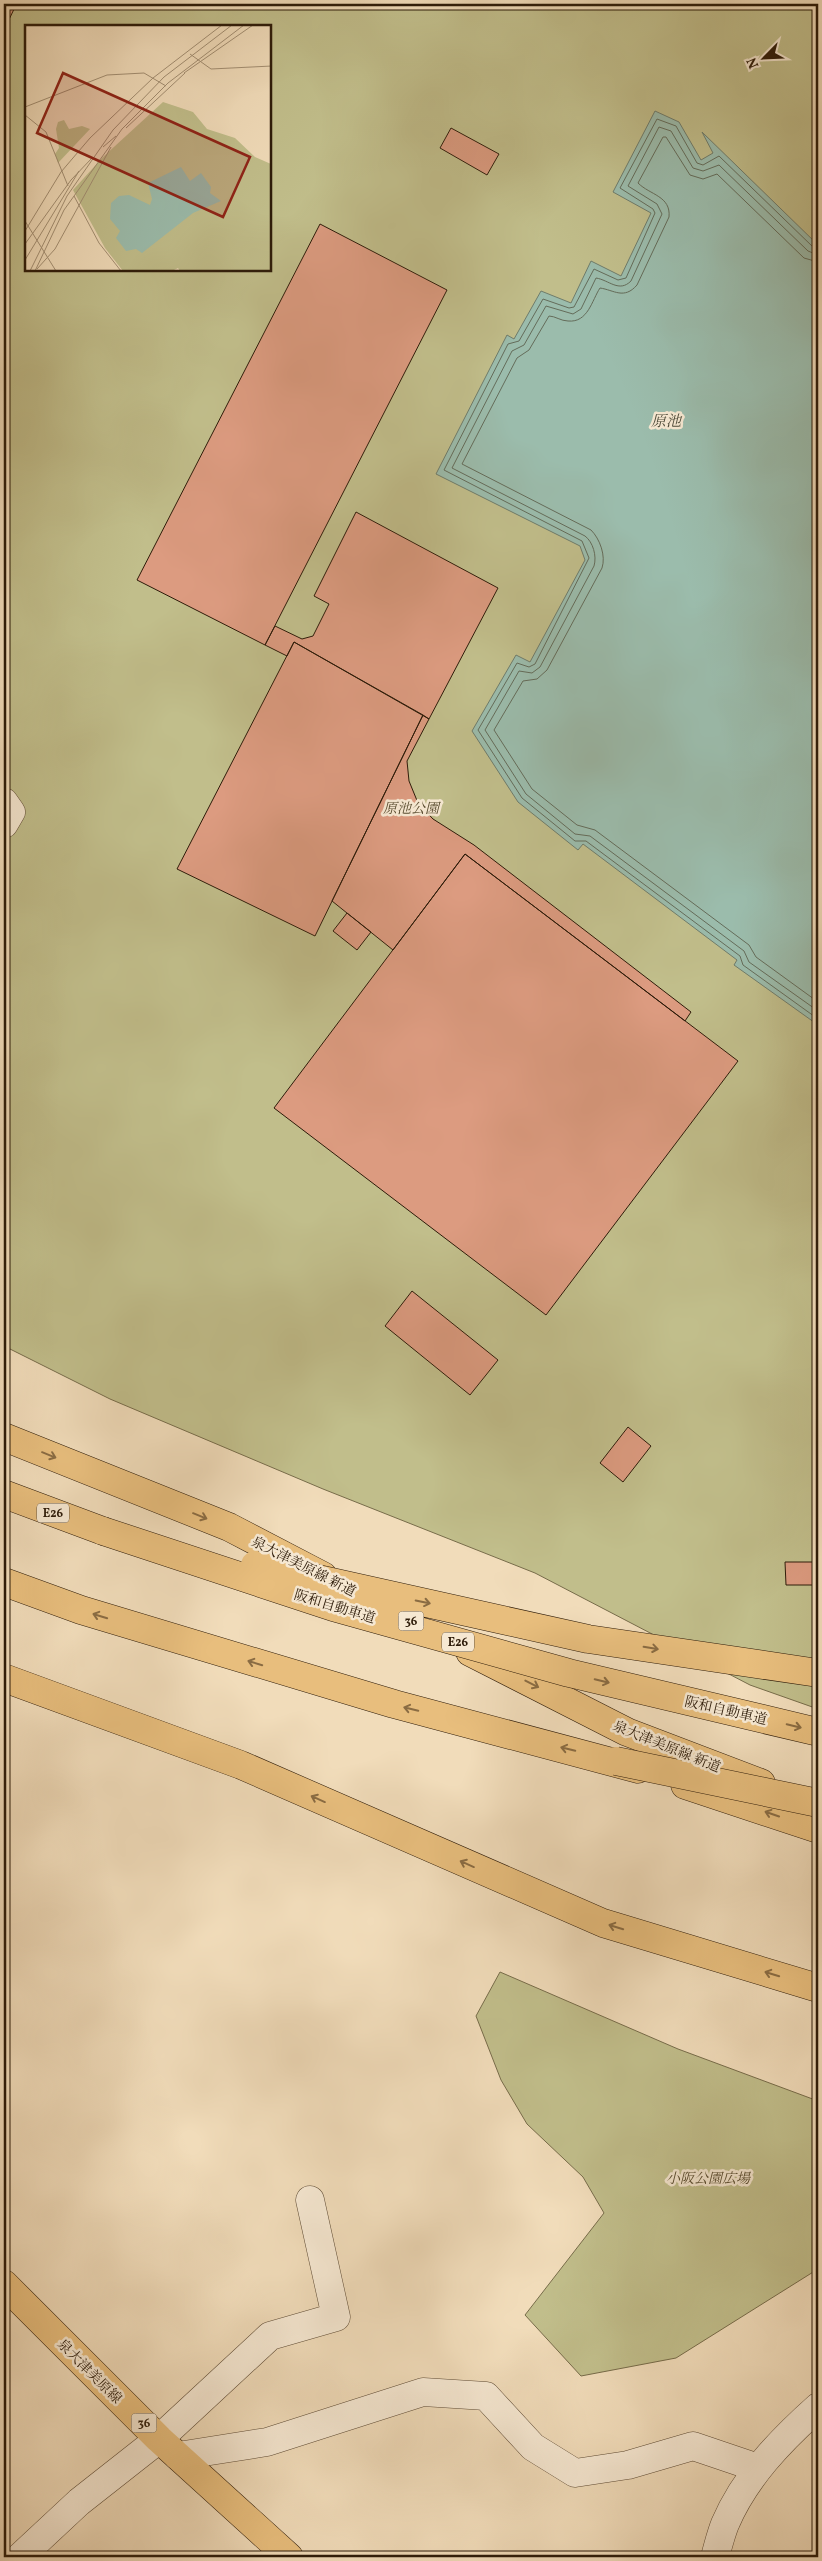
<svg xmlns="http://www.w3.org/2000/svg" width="822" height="2561" font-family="Vollkorn,'Noto Serif JP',serif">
  <rect width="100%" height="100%" fill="#f1dcba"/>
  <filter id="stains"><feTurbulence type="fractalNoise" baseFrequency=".004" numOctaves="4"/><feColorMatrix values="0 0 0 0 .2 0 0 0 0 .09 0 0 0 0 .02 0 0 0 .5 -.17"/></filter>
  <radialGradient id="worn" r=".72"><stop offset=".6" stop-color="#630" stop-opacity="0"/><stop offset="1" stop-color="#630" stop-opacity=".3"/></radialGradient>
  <!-- green -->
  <path fill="#c1be8b" stroke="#776c4a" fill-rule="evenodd" d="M4,4h814v1705l-68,-24 -215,-112 -212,-84 -213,-90 -106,-53zM26,26h244v244h-244z
    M500,1972l178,77 140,52v168l-142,89 -95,18 -56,-61 79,-102 -21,-36 -56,-53 -26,-44 -25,-64z"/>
  <!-- water -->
  <path fill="#9bbcac" stroke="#6f7c6b" d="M655,111l24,11 22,38 12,-7 -11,-21 116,113v780l-84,-60 3,-5 -154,-116 -5,6 -60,-48 -46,-71 44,-76 14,7 55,-102 -5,-14 -144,-72 71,-139 7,4 27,-48 30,12 20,-42 30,15 30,-63 -38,-21z"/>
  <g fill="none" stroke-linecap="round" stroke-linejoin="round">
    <!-- shore -->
    <path stroke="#646c5a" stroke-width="1" d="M818,248l-5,-1 -94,-91 -16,9 -6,-2 -21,-37 -19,-7 -37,69 33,21 2,4 -29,65 -8,2 -24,-11 -20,38 -5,1 -26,-9 -24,42 -11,3 -64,126 138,71 7,17 -54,106 -6,3 -12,-4 -39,67 44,68 53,43h11l154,115 3,9 75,54
      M818,255l-10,-4 -89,-86 -16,6 -10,-3 -22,-37 -12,-4 -31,59 29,18 5,10 -31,67c-12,12 -22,-1 -35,-3l-15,31 -8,5 -27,-8 -22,39 -12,6 -60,117 133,68c8,6 12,20 9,30l-54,101 -8,6 -13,-2 -34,59 41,64 49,40 15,2 154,115 5,11 69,49
      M818,262l-14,-4 -87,-84 -14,5 -13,-4 -24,-38h-3l-25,46c12,12 33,13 31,34l-32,68c-13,15 -23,5 -37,3 -8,12 -12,35 -32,33 -7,0 -13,-5 -19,-5l-20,34 -12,8 -55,106 129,66c9,9 15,26 11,38l-55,102 -10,9 -14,2 -29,49 38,59 45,36 18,5 154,115 7,12 62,45"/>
  </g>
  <!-- building -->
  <path fill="#dc9b80" stroke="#2d1b09" d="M4,4l12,1 -12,25z
    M451,128l48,26 -12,21 -47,-27z
    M320,224l127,66 -182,355 -128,-65z
    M356,512l142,76 -69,131 -135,-77 -7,14 -22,-11 10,-19 27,13 11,-3 16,-32 -15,-8z
    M294,642l129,73 -108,221 -138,-67z
    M423,715l6,4 -22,42 2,20 9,22 15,16 41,26 217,167 -6,9 -220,-167 -72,96 -61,-49z
    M465,854l273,207 -192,254 -272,-207z
    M347,913l24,19 -14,18 -24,-19z
    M412,1291l86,69 -28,35 -85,-69z
    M628,1427l23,19 -28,36 -23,-19z
    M785,1562h33v23h-32z"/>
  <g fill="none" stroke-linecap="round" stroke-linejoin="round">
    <!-- minor casing -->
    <g stroke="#5e4b35" stroke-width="29">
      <path id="minor" d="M4,802l7,10 -7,12
        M178,2456l89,-14 156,-50 63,4 47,51 42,26 53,-8 65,-19 65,22
        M20,2557l59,-55 80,-63 111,-103 66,-19 -26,-117
        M715,2557c3,-11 6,-23 10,-33 20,-47 56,-84 93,-117"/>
    </g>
    <!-- major casing -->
    <g stroke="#2d1b09" stroke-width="29">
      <path id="major" d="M4,1437l225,90 94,49
        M470,1652l157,80 134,51
        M4,1678l237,87 362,158 215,65
        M4,2284l155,155 130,118"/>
    </g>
    <!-- highway casing -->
    <g stroke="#2d1b09" stroke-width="29">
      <path id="highway" d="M4,1494l99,37
        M4,1582l77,28 313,94 244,65
        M685,1785l133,44"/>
    </g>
    <!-- minor -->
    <use href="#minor" stroke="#f6e8d2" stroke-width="28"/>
    <!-- major -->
    <use href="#major" stroke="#e8be7d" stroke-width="28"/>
    <!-- highway -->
    <use href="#highway" stroke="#e8be7d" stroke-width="28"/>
    <!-- highway-bridge casing -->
    <g stroke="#2d1b09" stroke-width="29" stroke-linecap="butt">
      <path id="highway-bridge" d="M103,1531l230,76 236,66 249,59
        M255,1565l333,74 230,34
        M616,1761l202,42"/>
    </g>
    <!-- highway-bridge -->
    <use href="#highway-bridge" stroke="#e8be7d" stroke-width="28"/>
  </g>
  <!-- one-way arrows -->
  <defs><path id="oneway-shaft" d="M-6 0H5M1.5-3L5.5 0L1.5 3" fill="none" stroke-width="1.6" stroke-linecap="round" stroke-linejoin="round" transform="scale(1.25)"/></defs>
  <g stroke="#8a6c43">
    <use href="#oneway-shaft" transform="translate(49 1455) rotate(22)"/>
    <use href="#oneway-shaft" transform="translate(200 1516) rotate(22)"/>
    <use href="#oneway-shaft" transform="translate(423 1602) rotate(12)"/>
    <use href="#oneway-shaft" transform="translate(100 1616) rotate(-163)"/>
    <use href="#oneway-shaft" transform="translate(651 1648) rotate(9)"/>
    <use href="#oneway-shaft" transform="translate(255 1663) rotate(-163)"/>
    <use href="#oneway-shaft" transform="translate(602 1681) rotate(13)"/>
    <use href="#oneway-shaft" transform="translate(532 1684) rotate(27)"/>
    <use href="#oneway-shaft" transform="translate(411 1709) rotate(-166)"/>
    <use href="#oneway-shaft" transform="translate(794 1726) rotate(13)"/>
    <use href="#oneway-shaft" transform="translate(568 1749) rotate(-166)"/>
    <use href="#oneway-shaft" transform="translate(318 1799) rotate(-156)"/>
    <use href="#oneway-shaft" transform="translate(772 1814) rotate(-161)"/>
    <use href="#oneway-shaft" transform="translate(467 1864) rotate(-156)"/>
    <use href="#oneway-shaft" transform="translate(616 1927) rotate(-163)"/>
    <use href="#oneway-shaft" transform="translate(772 1974) rotate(-163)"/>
  </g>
  <g text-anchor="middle" stroke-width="5" stroke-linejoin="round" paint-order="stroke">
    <!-- shield labels -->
    <g fill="#f6e8d2" stroke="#695845" stroke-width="1">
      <rect x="37" y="1503.5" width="32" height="19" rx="4"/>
      <rect x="398.5" y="1611.5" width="25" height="19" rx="4"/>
      <rect x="442" y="1632.5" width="32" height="19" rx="4"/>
      <rect x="131.5" y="2413.5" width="25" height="19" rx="4"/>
    </g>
    <g font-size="12" font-weight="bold" fill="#2d1b09">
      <text x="53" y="1517">E26</text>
      <text x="411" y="1625">36</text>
      <text x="458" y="1646">E26</text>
      <text x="144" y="2427">36</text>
    </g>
    <!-- park labels -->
    <g font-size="14" font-style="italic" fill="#594c30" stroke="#f6e8d2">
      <text x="411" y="813">原池公園</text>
      <text x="708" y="2183">小阪公園広場</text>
    </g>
    <!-- street labels -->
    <g font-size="14" fill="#2d1b09" stroke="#f6e8d2">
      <text transform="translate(304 1566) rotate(27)" y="5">泉大津美原線 新道</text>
      <text transform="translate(335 1606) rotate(17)" y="5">阪和自動車道</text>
      <text transform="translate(726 1710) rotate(13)" y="5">阪和自動車道</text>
      <text transform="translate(667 1746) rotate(22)" y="5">泉大津美原線 新道</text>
      <text transform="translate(90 2371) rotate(45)" y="5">泉大津美原線</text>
    </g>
    <!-- water labels -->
    <g font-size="15" font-style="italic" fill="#4e4b3a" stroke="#f6e8d2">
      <text x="666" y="426">原池</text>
    </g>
  </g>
  <!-- overview -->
  <g transform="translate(25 25)">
    <rect width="246" height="246" fill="#f1dcba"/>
    <path d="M138,77l30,10 14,17 28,9 20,19 16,7v107h-91l-2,-3 -6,3h-49l-18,-23 -32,-58 30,-33zM39,95l5,9 13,-3 8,3 -32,34 -3,-9 4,-6 -3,-19 2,-7z" fill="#c1be8b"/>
    <path d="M156,142l9,14 11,-8 10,14 -1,6 11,8 -28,12 -51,40 -6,-4 -10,2 -10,-13 4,-7 -10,-12 1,-16 8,-7 10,-1 21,10 2,-6 -4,-16z" fill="#9bbcac"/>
    <path fill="none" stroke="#a38f73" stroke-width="1" d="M165,29l21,15 61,-3M159,48l69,-48M0,82l82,-32 37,-2 22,13M0,90l21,17 22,54M101,103l59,-55M78,122l13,-11M49,171l25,47 22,28M0,196l31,50M0,206l36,-59 29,-34 63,-60 69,-53M0,219l46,-64 21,-22M0,235l54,-89M12,244l18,-20 56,-102M5,246l37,-75 46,-66 51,-53 68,-52M10,246l29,-61 58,-81 46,-46 76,-58"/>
    <path fill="#8f2418" fill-opacity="0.15" stroke="#8f2418" stroke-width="2.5" d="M38,48l187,84 -27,60 -186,-84z"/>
    <rect width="246" height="246" fill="none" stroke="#2d1b09" stroke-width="2.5"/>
  </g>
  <!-- margin -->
  <rect width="822" height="2561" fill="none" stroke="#f1dcba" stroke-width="20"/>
  <rect x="5" y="5" width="812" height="2551" fill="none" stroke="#2d1b09" stroke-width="2.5"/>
  <rect x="10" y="10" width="802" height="2541" fill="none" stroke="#2d1b09"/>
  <!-- north arrow -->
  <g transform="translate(764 58) rotate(246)" stroke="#f6e8d2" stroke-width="4" paint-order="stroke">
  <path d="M0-4L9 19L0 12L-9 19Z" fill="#2d1b09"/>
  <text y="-8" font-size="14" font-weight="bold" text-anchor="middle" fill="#2d1b09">N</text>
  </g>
  <rect width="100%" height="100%" filter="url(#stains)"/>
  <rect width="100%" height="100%" fill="url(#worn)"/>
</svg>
